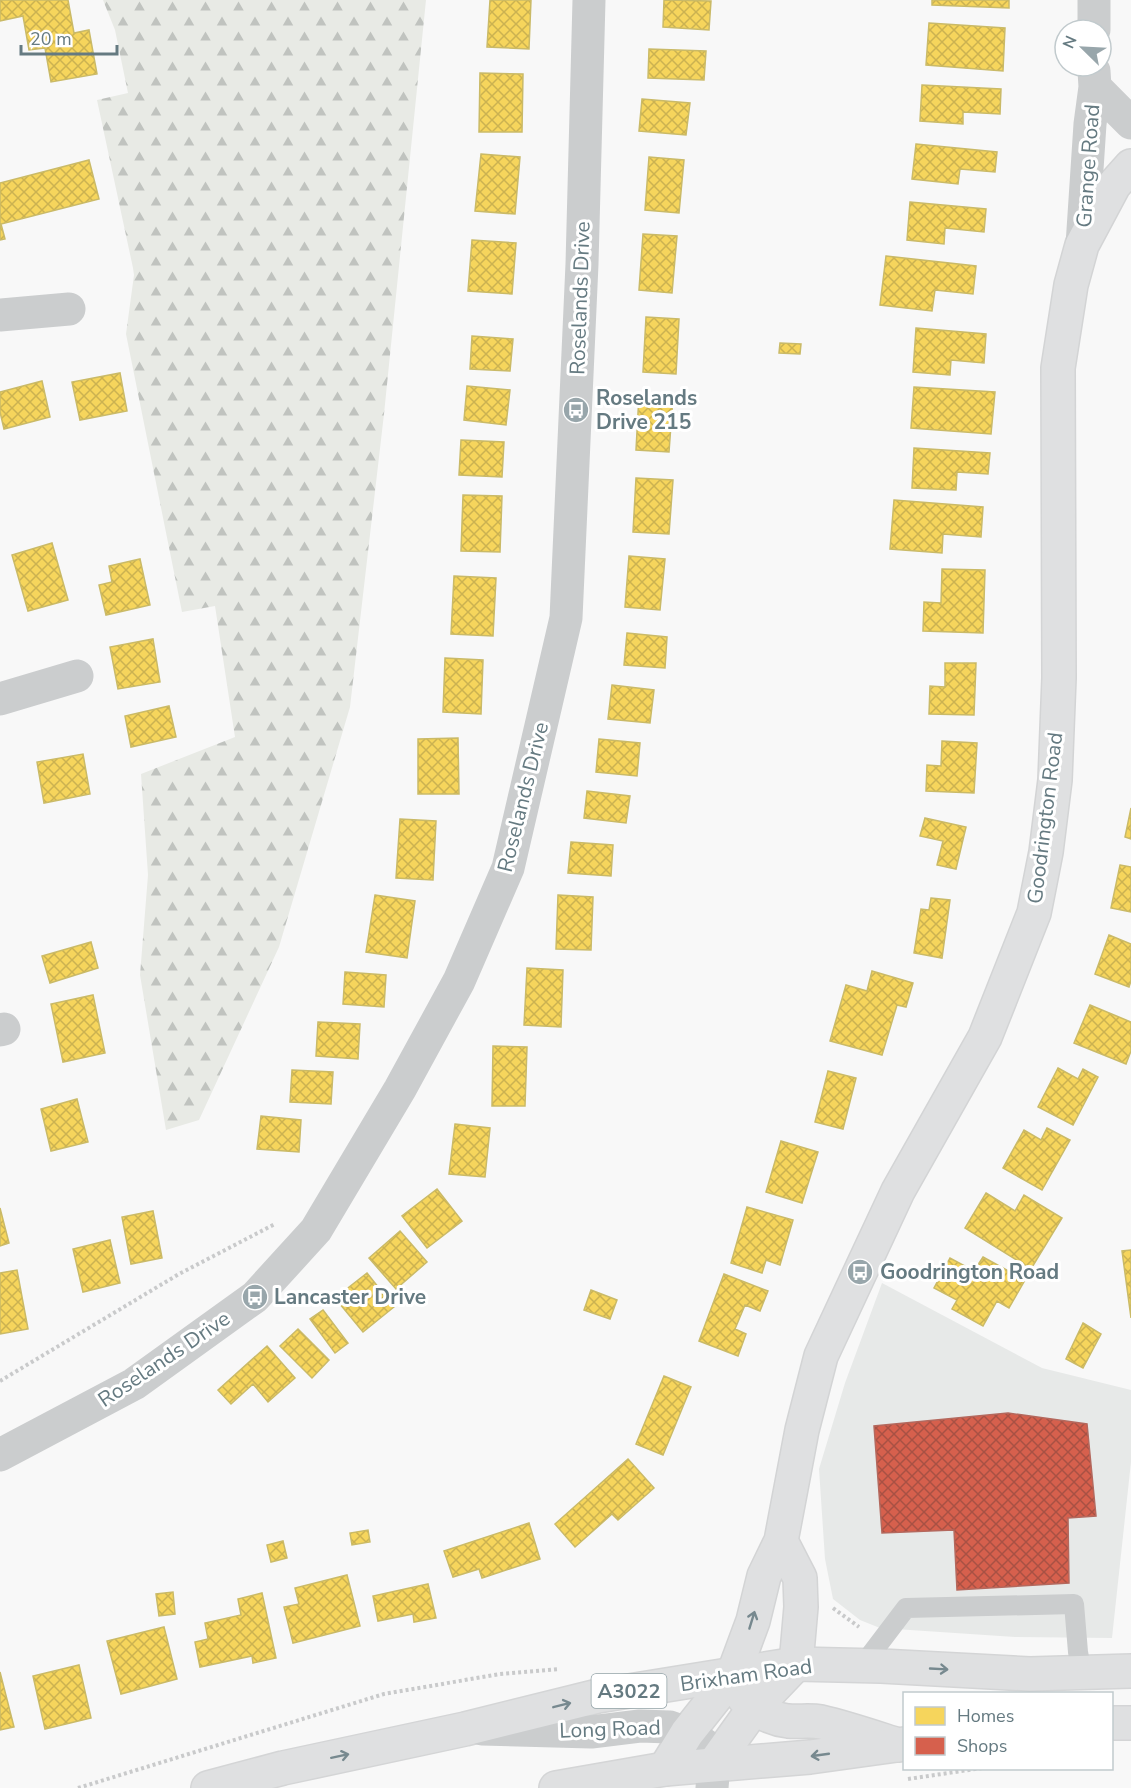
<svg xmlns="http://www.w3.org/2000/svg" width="1131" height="1788" font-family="'Nunito Sans',sans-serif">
  <defs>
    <pattern id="forest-firs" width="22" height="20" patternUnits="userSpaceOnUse" patternTransform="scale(1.5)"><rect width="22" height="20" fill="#e8eae5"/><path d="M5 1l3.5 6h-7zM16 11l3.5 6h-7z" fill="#c0c3bf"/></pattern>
    <pattern id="homes-cross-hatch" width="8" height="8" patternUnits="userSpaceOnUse" patternTransform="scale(1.5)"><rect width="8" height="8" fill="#f6d55c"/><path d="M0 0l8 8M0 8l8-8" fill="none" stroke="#cbb251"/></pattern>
    <pattern id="shops-cross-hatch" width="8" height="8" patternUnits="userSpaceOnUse" patternTransform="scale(1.5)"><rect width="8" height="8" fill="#d6604d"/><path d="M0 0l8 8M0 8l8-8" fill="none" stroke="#a85144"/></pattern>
  </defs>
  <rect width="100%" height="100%" fill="#f8f8f8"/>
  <!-- built -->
  <path fill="#e7e9e8" d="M882,1283l160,85 89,22v72l-19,176 -97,-1 -135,-9 -20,-8 -27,-21 -8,-40 -6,-90 26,-86z"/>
  <!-- forest -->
  <path fill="url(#forest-firs)" d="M103,0h323l-42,414 -34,293 -71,240 -80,173 -33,10 -26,-155 8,-100 -7,-101 94,-37 -20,-131 -33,6 -56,-278 8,-59 -1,-7 -36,-168 31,-7 -13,-63z"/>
  <!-- homes -->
  <path fill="url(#homes-cross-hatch)" stroke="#caba67" stroke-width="1.5" d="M0,0h68l6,33 15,-3 8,44 -46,8 -6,-34 -16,2 -6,-34 -23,5z
    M490,0h41l-2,49 -42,-2z
    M664,0l47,1 -2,29 -46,-3z
    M932,0h77v8l-77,-3z
    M929,23l76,5 -2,43 -77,-6z
    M649,49l57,2 -2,29 -56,-2z
    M480,73l43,1 -1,58h-43z
    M922,85l79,4 -1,25 -37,-2v12l-43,-3z
    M642,99l48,4 -4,32 -47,-4z
    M916,144l81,8 -2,20 -35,-3 -2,15 -46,-5z
    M481,154l39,3 -5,57 -40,-3z
    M649,157l35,3 -5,53 -34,-3z
    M89,160l10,39 -98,25 4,15 -5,1v-57z
    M910,202l76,7 -2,23 -39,-4 -1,16 -37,-4z
    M643,234l34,2 -5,57 -33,-3z
    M472,240l44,3 -4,51 -44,-3z
    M886,256l90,10 -3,28 -38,-4 -3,21 -52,-6z
    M646,317l33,2 -3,55 -33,-2z
    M916,328l70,6 -2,29 -33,-3 -1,15 -37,-3z
    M472,336l41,3 -3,32 -40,-2z
    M780,343l21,1 -1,10 -21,-1z
    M120,373l7,38 -47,9 -8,-38z
    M42,381l8,36 -46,12 -4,-17v-20z
    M467,386l43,4 -4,35 -42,-5z
    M914,387l81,5 -4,42 -80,-6z
    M639,395l34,2 -4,55 -33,-2z
    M461,440l43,2 -2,35 -43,-2z
    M914,448l76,5 -2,21 -31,-2 -1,18 -44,-2z
    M636,478l37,2 -4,54 -36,-2z
    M463,495l39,1 -2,56 -39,-1z
    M894,500l89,7 -2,30 -38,-3 -1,19 -52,-4z
    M52,543l16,57 -40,11 -16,-56z
    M629,556l36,3 -5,51 -35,-3z
    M140,559l10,46 -44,10 -7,-30 13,-3 -3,-16z
    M942,569l43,1 -2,63 -60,-2 1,-29 17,1z
    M454,576l42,2 -3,58 -42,-2z
    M627,633l40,4 -2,31 -41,-3z
    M153,639l7,43 -42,7 -8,-42z
    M445,658l38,2 -2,54 -38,-2z
    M945,663h31l-2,52 -45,-1 1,-28 15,1z
    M612,685l42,5 -4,33 -42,-4z
    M169,706l7,31 -45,10 -6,-31z
    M458,738l1,56h-41v-55z
    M599,739l41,4 -3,33 -41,-4z
    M942,741l35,2 -3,50 -48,-2 1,-26 14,1z
    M83,754l7,40 -46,9 -7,-41z
    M587,791l43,5 -4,27 -42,-5z
    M1131,808v31l-6,-2z
    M925,818l41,9 -10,42 -19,-4 6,-24 -23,-5z
    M400,819l36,2 -3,59 -37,-2z
    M571,842l42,3 -2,31 -43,-3z
    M1120,865l11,2v45l-20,-4z
    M375,895l40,6 -8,57 -41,-6z
    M558,895l35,2 -2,53 -35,-1z
    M931,898l19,2 -8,58 -28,-5 7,-44 8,1z
    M1109,935l22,9v37l-2,6 -34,-13z
    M91,942l7,26 -48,15 -8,-27z
    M527,968l36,2 -2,57 -37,-2z
    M872,971l41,12 -7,24 -9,-2 -15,50 -52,-14 16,-56 21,6z
    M345,972l41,3 -2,32 -41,-3z
    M93,995l12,58 -42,9 -12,-58z
    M1090,1005l41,17v29l-5,13 -52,-21z
    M318,1022l42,2 -2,35 -42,-3z
    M493,1046l34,1 -2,59h-33z
    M1058,1068l20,11 5,-10 15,8 -25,48 -35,-18z
    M292,1070l41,2 -2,32 -41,-2z
    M828,1071l28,7 -13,51 -28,-7z
    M77,1099l11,43 -37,9 -10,-42z
    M261,1116l40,4 -2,32 -42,-3z
    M455,1124l35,4 -5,49 -36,-3z
    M1047,1128l23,12 -28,50 -39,-22 21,-38 17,10z
    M781,1141l37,11 -16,51 -36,-11z
    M437,1189l25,32 -35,27 -25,-32z
    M986,1193l29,18 9,-16 38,23 -31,51 -66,-41z
    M747,1207l46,13 -13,45 -14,-5 -4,13 -31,-10z
    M0,1208l9,35 -9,3z
    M153,1211l9,47 -31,6 -9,-47z
    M400,1231l27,31 -31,27 -27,-31z
    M110,1240l10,43 -37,9 -10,-43z
    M1131,1250v68l-9,-67z
    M983,1257l42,23 -16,28 -12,-7 -14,25 -31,-17 5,-9 -23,-12 16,-30 24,13z
    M17,1270l11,59 -28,5v-61z
    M367,1273l27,34 -31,25 -28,-34z
    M724,1274l44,17 -8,20 -15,-6 -10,24 11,5 -8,22 -39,-15z
    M591,1290l26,10 -7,19 -26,-9z
    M323,1310l25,33 -13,10 -25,-34z
    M1083,1323l18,11 -18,34 -17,-9z
    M298,1329l31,31 -17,18 -32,-32z
    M267,1346l28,32 -27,24 -15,-18 -22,20 -13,-14z
    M664,1376l27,11 -28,68 -27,-11z
    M628,1459l26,29 -36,32 -6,-6 -37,33 -20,-23z
    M529,1523l11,36 -58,19 -3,-9 -26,8 -9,-26z
    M368,1530l2,12 -18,3 -2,-12z
    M283,1541l4,17 -16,4 -4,-17z
    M347,1575l13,51 -67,17 -9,-36 15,-3 -4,-16z
    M428,1584l8,34 -22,4 -1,-8 -35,7 -5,-25z
    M173,1592l2,22 -16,2 -3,-22z
    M262,1593l14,65 -23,5 -1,-7 -52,11 -5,-25 13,-3 -3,-16 36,-8 -3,-16z
    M164,1627l13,52 -56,15 -14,-53z
    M79,1665l12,53 -46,11 -12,-53z
    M0,1672l14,55 -14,3z"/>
  <!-- shops -->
  <path fill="url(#shops-cross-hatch)" stroke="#b4685d" stroke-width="1.5" d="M1008,1413l79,11 9,92 -28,2 1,65 -112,7 -3,-60 -72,3 -8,-107z"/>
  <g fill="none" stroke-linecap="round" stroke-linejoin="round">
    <!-- secondary casing -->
    <g stroke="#d3d4d5" stroke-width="36">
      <path id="secondary" d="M741,1693c8,16 31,26 47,28 11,1 22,-1 33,1 26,6 52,15 77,23
        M714,1764l40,-56 42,-44 5,-57 -1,-29 -19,-37
        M665,1769l22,-36 46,-58 20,-54 11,-45 17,-35 21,-111 19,-74 77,-165 87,-154 49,-124 12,-61 9,-72 4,-102 -1,-310 13,-83 11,-40 32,-60 17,-19"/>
    </g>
    <!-- primary casing -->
    <g stroke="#d4d5d6" stroke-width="36">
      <path id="primary" d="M1112,1723h19
        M208,1788l75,-20 182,-39 133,-33 198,-32 85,2 149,8 101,-3
        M556,1788l109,-19 145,-12 94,-13"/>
    </g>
    <!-- path -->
    <path stroke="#c9cacb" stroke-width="4" stroke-dasharray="3 3" stroke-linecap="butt" d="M0,1381l179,-107 96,-50
      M833,1608l26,19
      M908,1779l74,-11
      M78,1788l306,-94 116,-20 60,-5"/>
    <!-- lane -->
    <path stroke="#cbcdce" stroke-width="20" d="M862,1666l44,-58 168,-4 4,48 4,21"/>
    <!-- street -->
    <path stroke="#cbcdce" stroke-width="33" d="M1094,0v30
      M1094,71l1,16 36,36
      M1082,245l8,-121 5,-37
      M0,315l69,-6
      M0,699l77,-23
      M0,1030l4,-1
      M0,1455l134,-71 121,-87 61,-67 84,-141 59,-108 49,-113 58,-250 16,-354 7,-264
      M482,1729l109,3 49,-6 30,1 17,6 18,12 9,19 -2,24"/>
    <!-- secondary -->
    <use href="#secondary" stroke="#dfe0e1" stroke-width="33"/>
    <!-- primary -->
    <use href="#primary" stroke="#dfe0e1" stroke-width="33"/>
  </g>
  <!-- one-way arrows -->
  <defs><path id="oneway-shaft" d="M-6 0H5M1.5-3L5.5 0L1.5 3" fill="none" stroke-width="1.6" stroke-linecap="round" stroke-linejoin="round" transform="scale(1.5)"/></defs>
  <g stroke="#77898f">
    <use href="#oneway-shaft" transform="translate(752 1620) rotate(-73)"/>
    <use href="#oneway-shaft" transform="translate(939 1669) rotate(3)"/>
    <use href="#oneway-shaft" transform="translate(562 1705) rotate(-14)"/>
    <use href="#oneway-shaft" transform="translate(820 1755) rotate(172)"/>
    <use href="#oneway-shaft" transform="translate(340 1756) rotate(-12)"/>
  </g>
  <!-- icons -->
  <defs>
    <g id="bus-disc" transform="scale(1.35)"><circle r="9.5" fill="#98a6ab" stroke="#fff"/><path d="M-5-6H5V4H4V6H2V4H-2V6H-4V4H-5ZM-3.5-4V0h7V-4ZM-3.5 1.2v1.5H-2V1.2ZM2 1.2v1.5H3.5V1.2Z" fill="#fff"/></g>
  </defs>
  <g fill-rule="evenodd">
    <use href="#bus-disc" x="576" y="410"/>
    <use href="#bus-disc" x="860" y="1272"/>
    <use href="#bus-disc" x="255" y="1297"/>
  </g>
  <g text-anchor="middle" stroke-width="6" stroke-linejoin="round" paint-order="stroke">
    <!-- shield labels -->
    <rect fill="#fff" stroke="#93a2a7" stroke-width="1.5" x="591.5" y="1674" width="75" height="34" rx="4.5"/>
    <g font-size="20" font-weight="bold" fill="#657a81">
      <text x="629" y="1698">A3022</text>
    </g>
    <!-- street labels -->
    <g font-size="21" fill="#657a81" stroke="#fff">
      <text transform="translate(1088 166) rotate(-86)" y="7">Grange Road</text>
      <text transform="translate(580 298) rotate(-88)" y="7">Roselands Drive</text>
      <text transform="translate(523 797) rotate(-76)" y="7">Roselands Drive</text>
      <text transform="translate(1045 818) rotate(-83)" y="7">Goodrington Road</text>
      <text transform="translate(164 1359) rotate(-34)" y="7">Roselands Drive</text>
      <text transform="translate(746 1675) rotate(-8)" y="7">Brixham Road</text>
      <text transform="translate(610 1729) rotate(-2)" y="7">Long Road</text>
    </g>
    <!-- poi labels -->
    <g font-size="21" font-weight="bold" fill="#657a81" stroke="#fff" text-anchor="start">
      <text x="596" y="405">Roselands<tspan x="596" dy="24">Drive 215</tspan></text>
      <text x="880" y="1279">Goodrington Road</text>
      <text x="274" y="1304">Lancaster Drive</text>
    </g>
  </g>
  <!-- legend -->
  <rect x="903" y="1692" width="210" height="78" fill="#ffffff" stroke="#c1cacd" stroke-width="1.5"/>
  <rect x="915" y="1707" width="30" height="18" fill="#f6d55c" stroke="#c1cacd" stroke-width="1.5"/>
  <text x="957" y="1722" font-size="18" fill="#657a81">Homes</text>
  <rect x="915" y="1737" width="30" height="18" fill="#d6604d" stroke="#c1cacd" stroke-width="1.5"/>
  <text x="957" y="1752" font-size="18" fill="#657a81">Shops</text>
  <!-- north arrow -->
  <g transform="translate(1083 48) rotate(294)"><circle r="28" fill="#ffffff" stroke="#c1cacd" stroke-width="1.5"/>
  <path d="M0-4.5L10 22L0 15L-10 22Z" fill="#98a6ab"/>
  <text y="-9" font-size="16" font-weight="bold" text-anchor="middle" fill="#657a81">N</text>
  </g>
  <!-- scale -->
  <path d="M21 45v9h96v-9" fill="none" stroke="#657a81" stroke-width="3"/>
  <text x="30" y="45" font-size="18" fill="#657a81" stroke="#ffffff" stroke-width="4.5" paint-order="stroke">20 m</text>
</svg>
